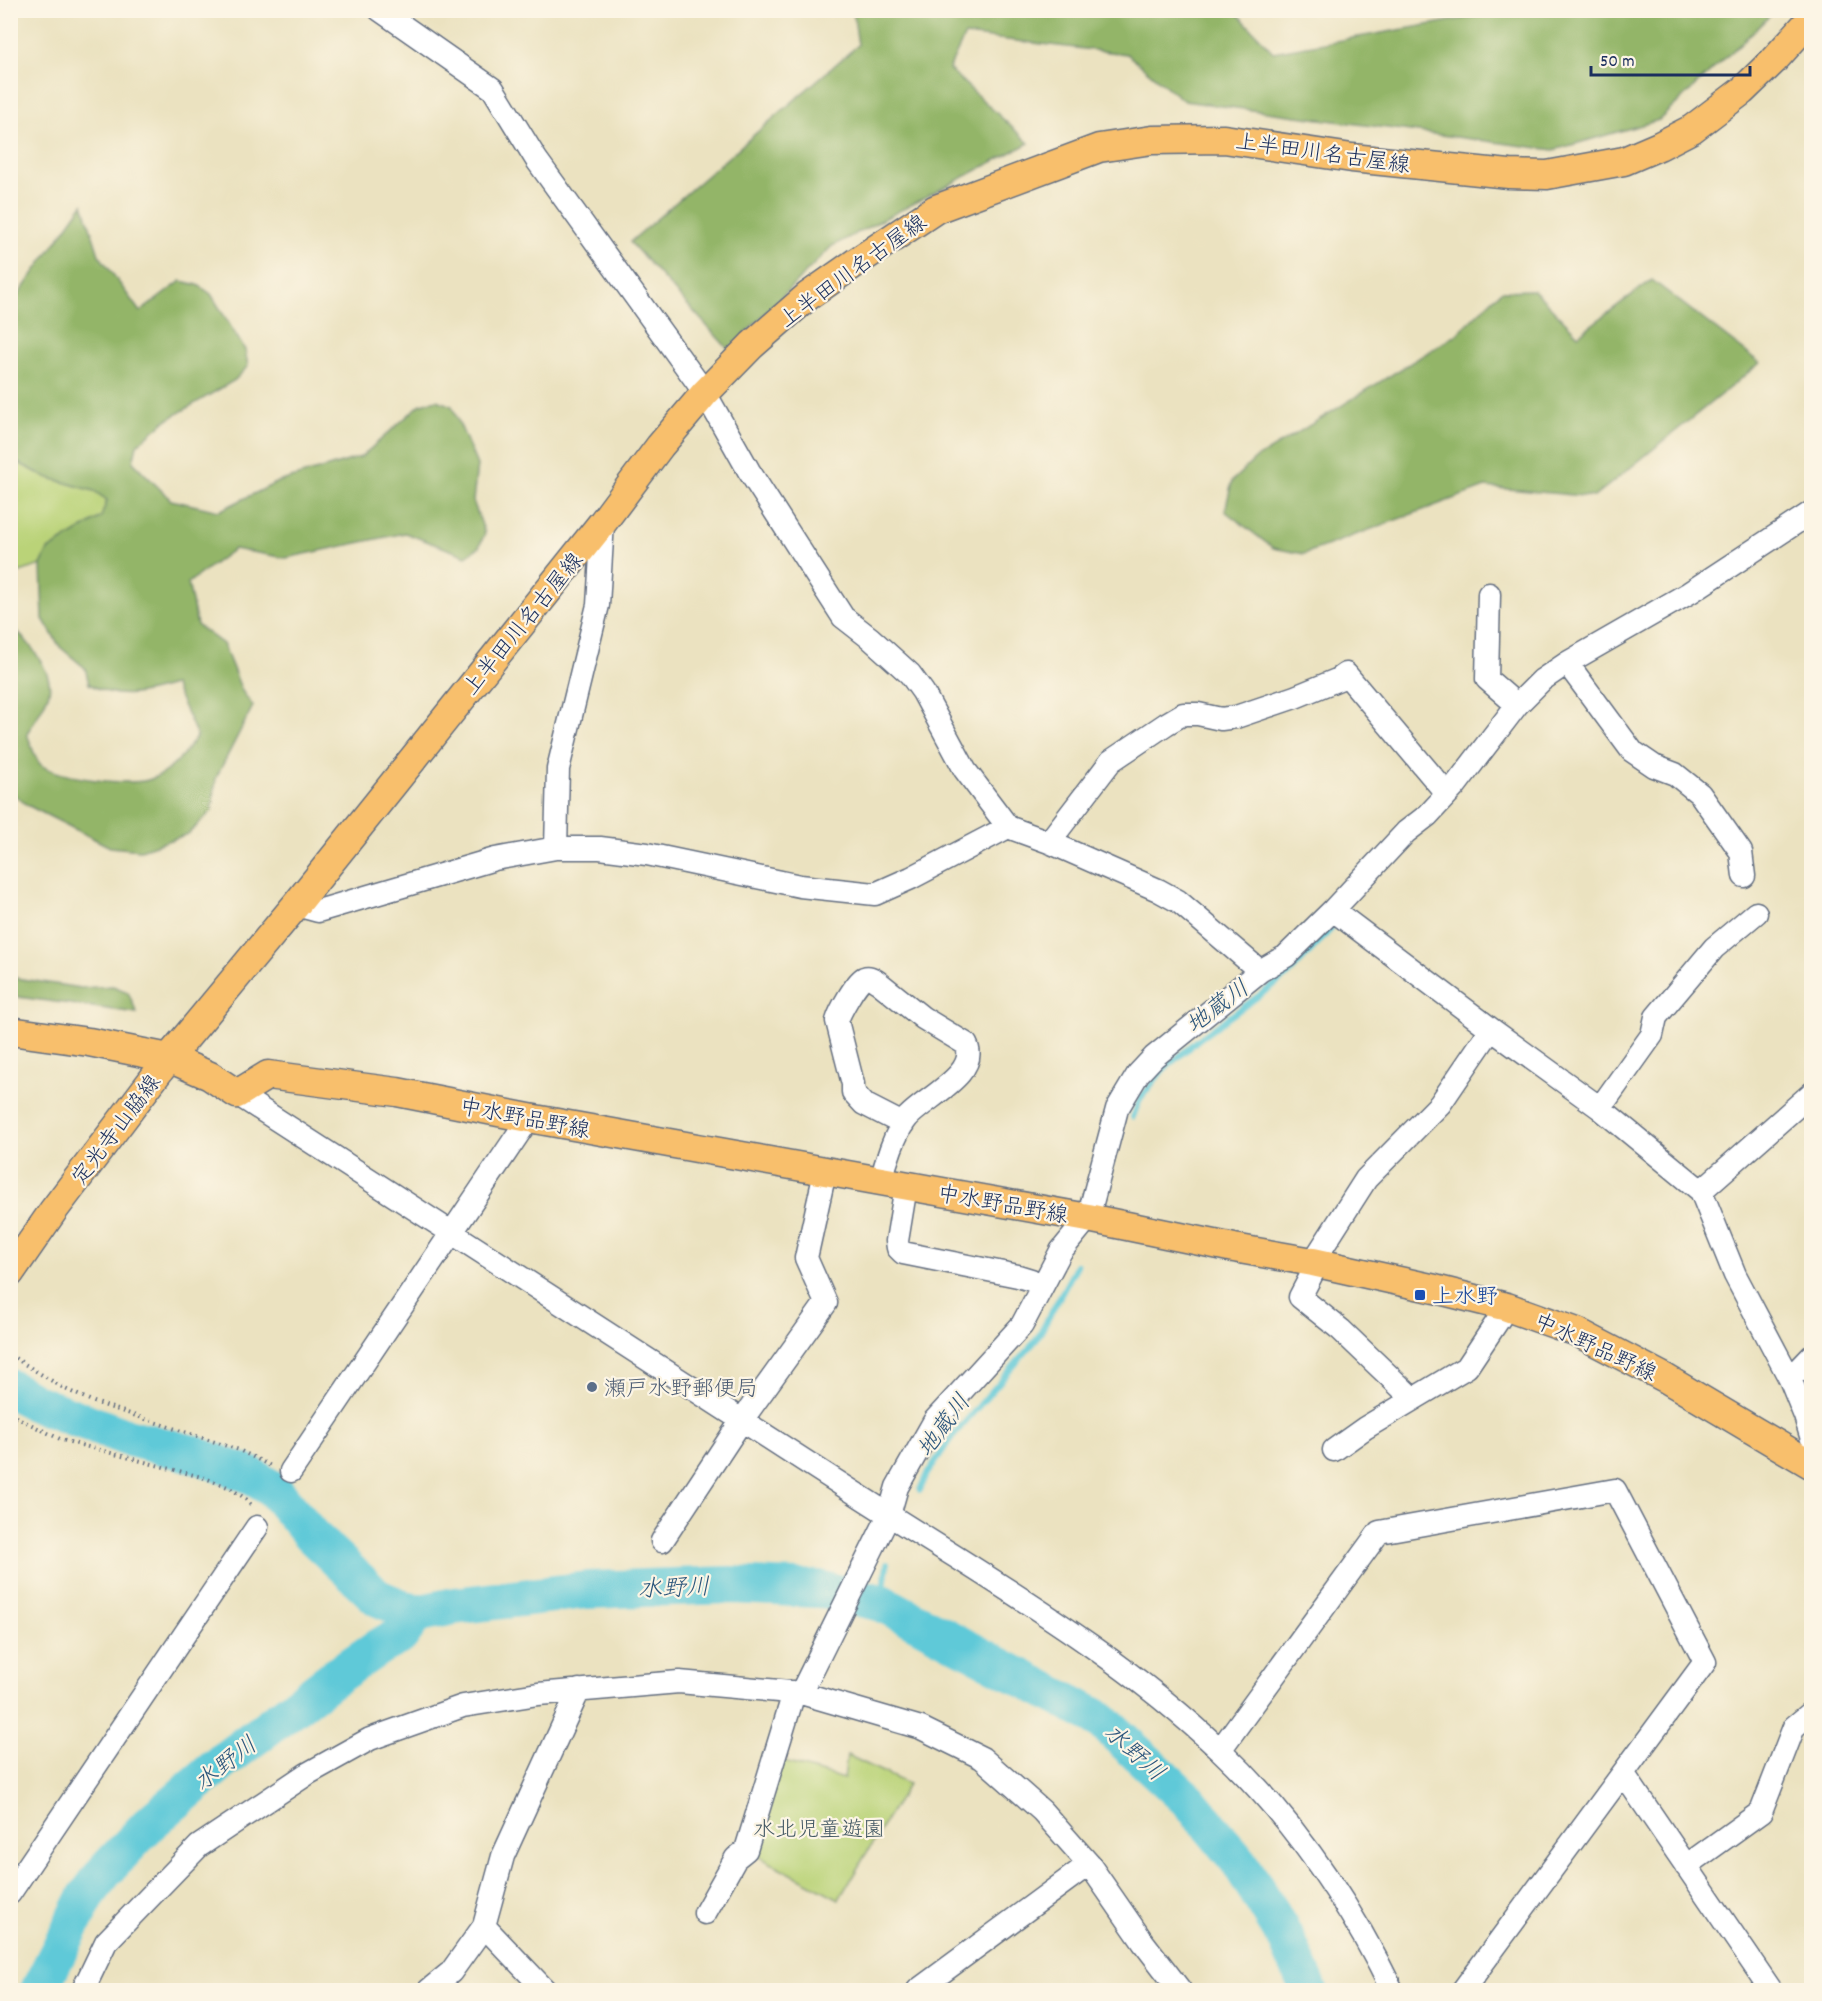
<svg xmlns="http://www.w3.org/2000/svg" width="1822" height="2001" font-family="Dekko,'Klee One',sans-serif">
  <rect width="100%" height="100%" fill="#fcf5e5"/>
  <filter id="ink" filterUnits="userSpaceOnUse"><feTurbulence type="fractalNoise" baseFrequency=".0167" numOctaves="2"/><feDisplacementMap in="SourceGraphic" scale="12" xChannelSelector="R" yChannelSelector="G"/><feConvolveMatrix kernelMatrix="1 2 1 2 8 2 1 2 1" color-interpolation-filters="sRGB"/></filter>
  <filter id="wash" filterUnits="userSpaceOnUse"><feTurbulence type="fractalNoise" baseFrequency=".008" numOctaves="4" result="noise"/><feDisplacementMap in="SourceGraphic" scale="24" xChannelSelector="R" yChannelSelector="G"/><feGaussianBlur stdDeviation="1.35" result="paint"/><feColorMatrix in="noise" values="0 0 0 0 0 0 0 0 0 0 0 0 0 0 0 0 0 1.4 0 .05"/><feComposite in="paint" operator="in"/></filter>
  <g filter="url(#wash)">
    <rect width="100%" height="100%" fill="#ebe2c0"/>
    <!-- green -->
    <path fill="#bad378" stroke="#6a816b" stroke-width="1.5" d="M10,459l36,18 48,14 13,9 -5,17 -54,33 -7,15 -30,10z
      M847,1755l61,29 -69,115 -93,-49 28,-91 70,20z"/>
    <!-- forest -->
    <path fill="#93b568" stroke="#577263" stroke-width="1.5" d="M853,11h382l38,41 234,-41h268l-116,109 -105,30 -370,-49 -57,-47 -162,-19 -16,34 80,74 -197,103 -103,104 -99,-108 228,-197z
      M83,204l16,51 41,57 41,-31 17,4 13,9 34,56 3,16 -13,14 -70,41 -28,24 -4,17 38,38 48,11 59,-29 83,-25 60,-53 16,-4 15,6 25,59 -4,36 12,32 -6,14 -13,9 -61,-23 -119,25 -52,-9 -46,34 9,42 26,19 19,47 11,15 -37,72 -4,33 -24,23 -47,16 -31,-3 -83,-42 -16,-13 -1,-162 3,-2c15,12 41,45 36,64 -3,13 -16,30 -22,42 4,9 7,23 13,30 14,14 93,23 111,15 22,-8 33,-25 46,-43l-23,-51c-33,8 -52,17 -85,-1l-4,-16 -25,-21 -17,-28 -2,-54 7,-15 53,-33 6,-17 -13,-9 -48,-14 -35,-18v-154z
      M1652,280l108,83 -166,134 -109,-10 -181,67 -31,-6 -48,-37 7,-30 23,-22 201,-124 45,-44 33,-1 44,45z
      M11,976l4,2 66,10 32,-2 15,6 9,21 -126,-17z"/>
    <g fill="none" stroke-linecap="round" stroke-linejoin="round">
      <!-- stream -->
      <path stroke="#5ec9d8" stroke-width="6" d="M1133,1117l7,-18 23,-29 36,-31 90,-65 42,-45
        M920,1490l7,-16 25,-37 85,-98 40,-74
        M882,1603l5,-39"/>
      <!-- river -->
      <path stroke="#5ec9d8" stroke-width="38" d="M10,1388l25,15 91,34 67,17 57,21 24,15 37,45 67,63 38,16
        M39,1990l47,-93 18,-25 46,-49 72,-61 107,-81 51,-35 20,-10 16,-22 38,-8 133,-16 143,-5 89,4 63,14 219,117 88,81 51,62 47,77 22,50"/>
    </g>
  </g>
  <g filter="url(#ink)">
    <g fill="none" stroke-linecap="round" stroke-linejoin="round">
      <!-- minor casing -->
      <g stroke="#646e80" stroke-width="25">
        <path id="minor" d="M380,10l113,79 43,70 169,234 44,78 94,146 27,21 40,36 13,18 42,78 43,57 41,15 109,48 20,11 82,70
          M1489,594l-2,85 30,26
          M1567,663l65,88 22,15 21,8 25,20 41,58 3,24
          M1049,842l62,-81 55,-37 17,-10h15l23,5 15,-2 59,-20 44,-18 7,-5 101,120
          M556,848l2,-79 40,-164 5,-83
          M296,905l22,6 177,-52 61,-11h44l47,6 153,32 75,8 36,-16 97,-51
          M1333,910l158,119 109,79 101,83 34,84 55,104 15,37 7,23
          M237,1094c179,115 358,231 537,347 60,39 121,78 182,116 92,58 184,117 264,193 71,67 129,152 172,240
          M1600,1108l52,-73 4,-18 58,-69 42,-35
          M881,1182c4,-18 14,-50 26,-64 16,-19 74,-45 59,-74l-43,-26 -45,-36c-5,-3 -8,-6 -14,-4 -8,4 -24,33 -27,43l16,63v8l11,12 39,20
          M906,1186l-9,55 1,7 5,5 115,23 13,4 11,7
          M1701,1191l111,-98
          M1790,1379l22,-23
          M1413,1399l-72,-69 -41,-33 13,-25v-10l53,-83 74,-75 51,-75
          M1334,1450l31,-22 102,-61 40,-60
          M291,1471l238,-353
          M662,1541l80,-121 84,-117 -20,-45 19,-86
          M801,1693l88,-178 8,-28 38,-67 87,-95 39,-74 27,-33 29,-109 21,-35 16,-17 106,-86 26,-15 47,-46 73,-78 22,-17 27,-29 62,-81 25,-25 25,-17 122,-70 123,-81
          M1220,1750l159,-218 236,-42 90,172 -242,328
          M1623,1773l148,217
          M1686,1866l75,-54 33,-85 18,-15
          M10,1893l247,-366
          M705,1913l31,-55 10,-8 48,-157
          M484,1926l61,64
          M83,1990l23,-48 93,-96 108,-72 63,-35 93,-33 75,-12 141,-12 122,11 120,35 61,30 60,53 47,53 54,78 37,48
          M429,1990l22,-18 33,-46 19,-70 76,-166
          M918,1990l171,-126"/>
      </g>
      <!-- major casing -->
      <g stroke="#646e80" stroke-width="31">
        <path id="major" d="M10,1031l79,11 80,16 41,18 27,18 31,-19 129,17 132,26 559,100 146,30 79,14 122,27 72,18 70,25 88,46 147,87
          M10,1273l43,-62 116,-153 127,-153 307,-383 57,-76 45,-53 47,-48 56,-49 47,-33 81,-54 163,-61 53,-8 72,-1 128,19 157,16 38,1 77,-14 35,-15 33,-17 50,-38 31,-30 39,-43"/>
      </g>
      <!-- path -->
      <path stroke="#646e80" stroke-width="4" stroke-dasharray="1.5 4.5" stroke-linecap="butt" d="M10,1355l55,34 29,13 145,48 32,16
        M10,1414l52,26 143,38 25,10 16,11 7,8"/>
      <!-- minor -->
      <use href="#minor" stroke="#fff" stroke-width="22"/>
      <!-- major -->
      <use href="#major" stroke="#f8bf6c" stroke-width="28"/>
    </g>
  </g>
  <!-- markers -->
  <rect fill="#1a4fb4" stroke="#fcf5e5" stroke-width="2" x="1414" y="1289" width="12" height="12" rx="3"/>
  <circle fill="#5c6f8a" stroke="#fcf5e5" stroke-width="2" cx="592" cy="1387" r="6"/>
  <g text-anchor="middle" stroke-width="4.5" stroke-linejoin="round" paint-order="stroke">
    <!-- street labels -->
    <g font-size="22" fill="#1b2f5e" stroke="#fcf5e5">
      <text transform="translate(1323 152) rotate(8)" y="8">上半田川名古屋線</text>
      <text transform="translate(852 270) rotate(-36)" y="8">上半田川名古屋線</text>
      <text transform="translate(522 623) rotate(-51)" y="8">上半田川名古屋線</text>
      <text transform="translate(525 1117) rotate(11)" y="8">中水野品野線</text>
      <text transform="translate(115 1129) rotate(-53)" y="8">定光寺山脇線</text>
      <text transform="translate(1003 1203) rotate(10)" y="8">中水野品野線</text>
      <text transform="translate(1596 1346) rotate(25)" y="8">中水野品野線</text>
    </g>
    <!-- transit labels -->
    <g font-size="22" fill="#164399" stroke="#fcf5e5" text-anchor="start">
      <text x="1432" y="1303">上水野</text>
    </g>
    <!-- service labels -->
    <g font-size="22" fill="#4e5e75" stroke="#fcf5e5" text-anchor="start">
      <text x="604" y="1395">瀬戸水野郵便局</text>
    </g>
    <!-- park labels -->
    <g font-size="22" fill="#435864" stroke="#fcf5e5">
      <text x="819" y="1836">水北児童遊園</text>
    </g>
    <!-- water labels -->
    <g font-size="24" font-style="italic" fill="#2c567c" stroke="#fcf5e5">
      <text transform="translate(1217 1006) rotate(-37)" y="8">地蔵川</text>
      <text transform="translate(943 1425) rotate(-53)" y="8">地蔵川</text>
      <text transform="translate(674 1587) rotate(-2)" y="8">水野川</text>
      <text transform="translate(1135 1752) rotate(42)" y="8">水野川</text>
      <text transform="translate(225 1763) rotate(-38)" y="8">水野川</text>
    </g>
  </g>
  <!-- margin -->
  <rect width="1822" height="2001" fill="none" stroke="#fcf5e5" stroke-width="36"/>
  <!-- scale -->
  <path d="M1591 66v9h159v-9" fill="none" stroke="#1b2f5e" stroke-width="3"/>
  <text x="1600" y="66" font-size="18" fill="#1b2f5e" stroke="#fcf5e5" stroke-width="4.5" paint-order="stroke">50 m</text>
</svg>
